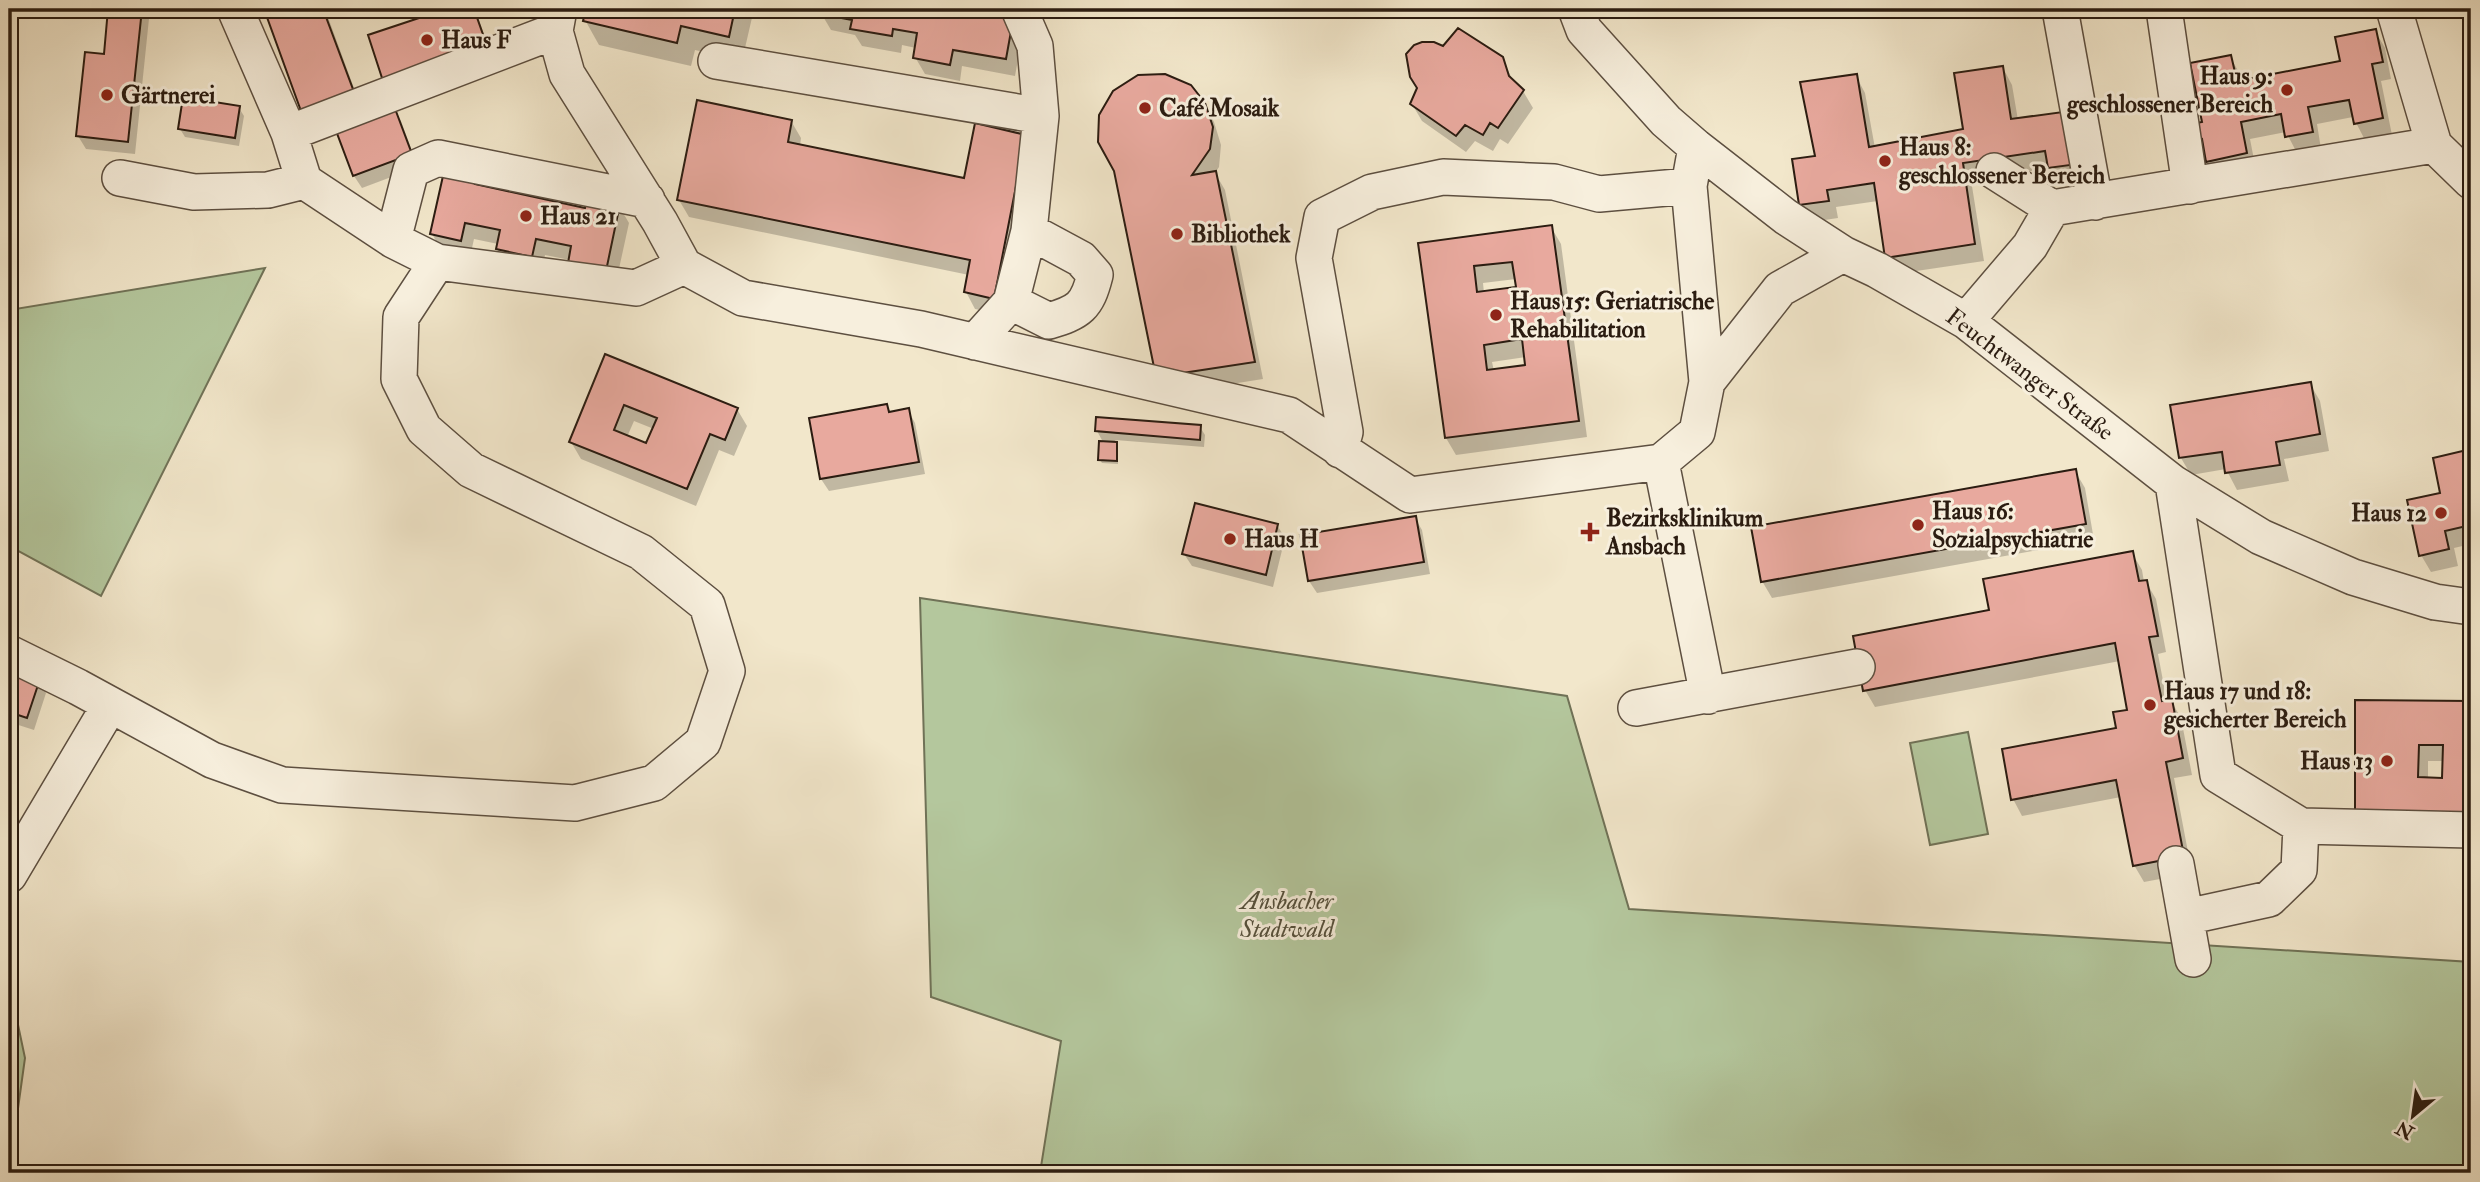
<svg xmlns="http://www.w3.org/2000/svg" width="2480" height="1182" font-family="'IM FELL Double Pica',serif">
  <rect width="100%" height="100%" fill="#f2e7cb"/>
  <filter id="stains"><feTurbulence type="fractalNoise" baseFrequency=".00286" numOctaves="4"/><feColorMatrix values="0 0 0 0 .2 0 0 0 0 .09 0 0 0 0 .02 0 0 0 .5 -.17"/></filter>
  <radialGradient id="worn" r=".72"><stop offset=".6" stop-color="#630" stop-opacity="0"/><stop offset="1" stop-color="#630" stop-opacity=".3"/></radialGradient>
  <!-- green -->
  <path fill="#b4c79d" stroke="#707257" stroke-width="2" d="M265,268l-164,328 -92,-50v-236z
    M920,598l647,98 62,213 842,53v211h-1431l21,-132 -130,-44z
    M1968,732l20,102 -58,11 -20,-102z
    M9,982l16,76 -16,115z"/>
  <!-- shadow -->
  <path fill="#0003" fill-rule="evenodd" d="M110,9h40l-15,145 -49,-5 -8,-13 27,-80z
    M265,9h60l37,101 -59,1z
    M451,9h24l18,50 -123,-23z
    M588,9h166l-12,52 -47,-11 -4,16 -92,-21 -14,-25z
    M822,9h196l7,12 -10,55 -53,-10 -2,15 -35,-7 -10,-17 1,-9 -14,-3 -1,8 -39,-7 -7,-11 -24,-5 -10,-17z
    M2375,31l10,17 6,31 -10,2 11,54 -27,5 -12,-23 -36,7 4,25 -24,4 -11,-21 -36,7 6,31 -39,8 -10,-21 -6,1 -10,-17 13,-17 26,-67 10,17 2,8 100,-19z
    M1443,49l59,9 12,25 9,8 10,17 -25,36 -8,-5 -7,12 -18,-10 -9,11 -44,-31 -10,-17z
    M2003,68l9,17 6,35 51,-7 17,68 -27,4 -9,-17 -79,12 13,81 -88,13 -10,-17 -8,-56 -42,6 2,11 -27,4 -10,-17 16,-47 39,-82 9,17 10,55 90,-17z
    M1204,104l10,18 7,23 -2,22 -4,6 10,17 38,189 -95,15 -10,-17z
    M239,108l5,8 -5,30 -54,-9 -5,-8z
    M394,108l7,13 17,46 -56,21 -8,-12 -17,-47z
    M791,121l10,17 -1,8 165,34 60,-44 -21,179 -29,-6 -9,-17 3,-17 -280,-58 -10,-17z
    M476,175l8,13 102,22 33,-4 10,17 -14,64 -45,-27 -25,-5 -3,18 -35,-7 -10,-17 1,-5 -24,-5 -4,18 -28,-6 -10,-17z
    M1551,227l10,17 26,193 -131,18 -10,-17 -26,-194zM1516,279l2,9 -34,5 -1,-10zM1526,357l1,9 -33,5 -2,-9z
    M606,356l131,53 10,17 -13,30 -15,-6 -23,56 -115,-47 -10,-17zM634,421l20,8 -7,17 -20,-9z
    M2310,384l10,17 9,50 -45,8 5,22 -52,9 -11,-21 -35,6 -10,-17z
    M886,406l4,7 18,-3 7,13 10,51 -96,17 -8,-12z
    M1200,427l5,8 -1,12 -89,-7 3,7v17l-16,-1 -2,-3 3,-18 -6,-11z
    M2471,451v93l-17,4 4,18 -27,6 -10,-17 21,-60 -7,-36z
    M2075,471l10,17 9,52 -322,58 -10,-17z
    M1415,518l7,12 8,44 -113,19 -8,-12z
    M1277,525l8,13 -12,49 -81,-21 -8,-12z
    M2132,553l10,17 2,12h2l10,17 10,53 -8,2 9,48 4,-1 10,17 11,57 -18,3 18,95 -48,9 -10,-17 -13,-68 -99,19 -9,-17 105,-70 11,-18 -9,-50 -245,46 -10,-17 126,-78z
    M9,671l29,10 8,12 -12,37 -25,-8z
    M2357,702l114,1v130l-105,-1zM2428,761h16l-1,19 -15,-1z"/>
  <!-- building -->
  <path fill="#e8a99e" stroke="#2b1c11" stroke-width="2" fill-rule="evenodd" d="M108,9h34l-14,133 -52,-6 9,-84 19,2z
    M264,9h59l31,83 -53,19z
    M446,9h28l13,37 -104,35 -15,-46z
    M586,9h149l-6,28 -48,-11 -4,17 -94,-22z
    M820,9h195l-9,50 -53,-9 -3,15 -37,-7 4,-25 -24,-4 -1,7 -42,-7 2,-9 -32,-6z
    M1458,28l45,29 6,19 15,14 -26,38 -8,-5 -7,12 -18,-10 -9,11 -46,-32 7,-16 -7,-11 -4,-23 8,-9 8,-3h12l9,4z
    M2376,29l7,33 -11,2 11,54 -29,6 -5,-24 -41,7 5,25 -28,5 -4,-23 -40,8 6,31 -41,9 -4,-23 -12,3 -3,-17 15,-3 -12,-59 41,-8 6,26 103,-20 -5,-24z
    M2003,66l8,53 59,-8 8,53 -30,4 -3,-17 -82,12 12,81 -90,14 -11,-75 -47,7 2,11 -30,4 -7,-46 23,-3 -15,-74 57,-8 12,73 94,-18 -9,-56z
    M1165,74l26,11 14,18 8,24 -3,22 -18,26 24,-4 39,191 -99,15 -42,-206 -16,-29 1,-27 14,-24 25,-16z
    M183,97l57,9 -5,32 -57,-9z
    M697,100l95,20 -4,22 176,36 11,-55 51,12 -32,164 -30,-7 6,-32 -293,-60z
    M394,106l18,48 -59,22 -18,-48z
    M445,167l33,7 -3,10 110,24 2,-11 33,7 -14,67 -38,-8 3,-17 -35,-7 -4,18 -36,-8 4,-19 -35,-7 -4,18 -31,-7z
    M1552,225l27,196 -134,17 -27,-195zM1512,262l4,25 -39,5 -3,-26zM1522,339l3,26 -38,5 -3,-25z
    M605,354l133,54 -13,32 -15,-6 -23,55 -118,-47zM624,405l33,13 -11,25 -32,-13z
    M2311,382l9,52 -44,8 4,23 -55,8 -3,-21 -43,6 -9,-53z
    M887,404l2,8 20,-4 10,54 -99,17 -11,-61z
    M1096,417l105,8 -1,15 -105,-9z
    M1099,441l18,1v19l-19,-1z
    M2471,449v76l-26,6 4,18 -30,7 -12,-56 33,-7 -7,-35z
    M2076,469l10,55 -325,58 -10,-55z
    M1195,503l83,21 -12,51 -84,-21z
    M1416,516l8,46 -116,19 -8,-46z
    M2133,551l6,30 8,-1 11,56 -9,1 13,64 10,-2 11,59 -17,4 18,94 -51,10 -17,-86 -105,20 -9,-51 114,-21 -3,-16 14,-2 -12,-67 -252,48 -10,-55 136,-26 -6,-31z
    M9,669l31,10 -13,39 -18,-6z
    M2355,700l116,1v116l-116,-1zM2419,745h24l-1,33 -24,-1z"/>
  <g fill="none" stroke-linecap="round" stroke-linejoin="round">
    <!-- minor casing -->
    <g stroke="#5d4f40" stroke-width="38">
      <path id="minor" d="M235,9l54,124 15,48 89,59
        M559,9l-4,22 12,43 93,148 24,44 59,32 178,31 368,86 121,80 251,-33 36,-30 10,-50 73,-93 63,-35
        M1576,9l8,21 82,91 30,26 90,70 57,37 34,16 89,51 207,162 88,54 92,40 82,25 36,5
        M2060,9l35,193
        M2164,9l26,177
        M2394,9l40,136
        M716,61l325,55
        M289,133l266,-102
        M1994,171l58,37
        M120,178l74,14 74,-2 36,-9
        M1689,186l18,196
        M647,200l-209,-42 -27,12 -18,70 44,22 199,26 48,-22
        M1011,302l38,19c30,-9 38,-14 46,-46l-14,-16 -52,-28
        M1966,321l64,-75 22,-38 382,-63 37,36
        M975,342l36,-40 18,-71 12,-115 -6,-70 -16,-37
        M1340,450l5,-18 -31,-174 8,-41 50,-25 71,-15 111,5 45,12 90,-8 7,-39
        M1661,462l47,234
        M2173,483l45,292 83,51 170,4
        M9,653l69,34 134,73 70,25 293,18 79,-20 49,-41 24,-71 -20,-66 -66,-53 -170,-82 -47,-41 -25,-50 2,-62 36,-55
        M1636,708l221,-41
        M2176,864l17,95
        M9,875l101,-170
        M2186,917l83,-18 30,-29 2,-44"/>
    </g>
    <!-- minor -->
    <use href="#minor" stroke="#f7efdd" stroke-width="35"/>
  </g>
  <!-- markers -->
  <g fill="#8f2418" stroke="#f7efdd" stroke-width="2.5">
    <circle cx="427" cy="40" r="7"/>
    <circle cx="2287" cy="90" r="7"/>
    <circle cx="107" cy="95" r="7"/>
    <circle cx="1145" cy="108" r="7"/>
    <circle cx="1885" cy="161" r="7"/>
    <circle cx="526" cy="216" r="7"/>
    <circle cx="1177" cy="234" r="7"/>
    <circle cx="1496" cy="315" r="7"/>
    <circle cx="2441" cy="513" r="7"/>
    <circle cx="1918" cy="525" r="7"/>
    <path d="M1586.5 521.5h7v7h7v7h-7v7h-7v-7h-7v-7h7z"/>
    <circle cx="1230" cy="539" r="7"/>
    <circle cx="2150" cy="705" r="7"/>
    <circle cx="2387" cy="761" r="7"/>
  </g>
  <g text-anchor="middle" stroke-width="6" stroke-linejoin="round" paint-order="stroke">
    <!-- poi labels -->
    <g font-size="24" font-weight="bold" fill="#2b1c11" stroke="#f7efdd" text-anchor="start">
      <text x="441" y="48">Haus F</text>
      <text x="2273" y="84" text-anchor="end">Haus 9:<tspan x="2273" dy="28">geschlossener Bereich</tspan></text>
      <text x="121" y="103">Gärtnerei</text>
      <text x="1159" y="116">Café Mosaik</text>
      <text x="1899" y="155">Haus 8:<tspan x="1899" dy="28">geschlossener Bereich</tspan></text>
      <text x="540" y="224">Haus 21</text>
      <text x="1191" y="242">Bibliothek</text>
      <text x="1510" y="309">Haus 15: Geriatrische<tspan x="1510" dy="28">Rehabilitation</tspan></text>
      <text x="1932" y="519">Haus 16:<tspan x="1932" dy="28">Sozialpsychiatrie</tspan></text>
      <text x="2427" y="521" text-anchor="end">Haus 12</text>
      <text x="1606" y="526">Bezirksklinikum<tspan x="1606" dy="28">Ansbach</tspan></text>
      <text x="1244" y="547">Haus H</text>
      <text x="2164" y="699">Haus 17 und 18:<tspan x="2164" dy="28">gesicherter Bereich</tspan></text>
      <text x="2373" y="769" text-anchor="end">Haus 13</text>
    </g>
    <!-- street labels -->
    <g font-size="24" fill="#2b1c11" stroke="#f7efdd">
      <text transform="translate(2030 374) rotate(37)" y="8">Feuchtwanger Straße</text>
    </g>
    <!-- park labels -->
    <g font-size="24" font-style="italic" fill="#544f3b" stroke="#f7efdd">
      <text x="1287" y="909">Ansbacher<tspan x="1287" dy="28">Stadtwald</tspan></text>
    </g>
  </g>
  <!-- margin -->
  <rect width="2480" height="1182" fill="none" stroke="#f2e7cb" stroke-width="35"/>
  <rect x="10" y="10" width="2459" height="1161" fill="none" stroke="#2b1c11" stroke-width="3.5"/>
  <rect x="18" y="18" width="2445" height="1147" fill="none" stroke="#2b1c11" stroke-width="2"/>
  <!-- north arrow -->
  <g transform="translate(2413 1116) rotate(209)" stroke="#f7efdd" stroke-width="5" paint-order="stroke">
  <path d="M0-5L12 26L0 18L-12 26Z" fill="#2b1c11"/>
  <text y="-10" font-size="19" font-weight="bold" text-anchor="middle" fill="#2b1c11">N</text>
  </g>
  <rect width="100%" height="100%" filter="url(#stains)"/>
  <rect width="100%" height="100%" fill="url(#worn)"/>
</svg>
